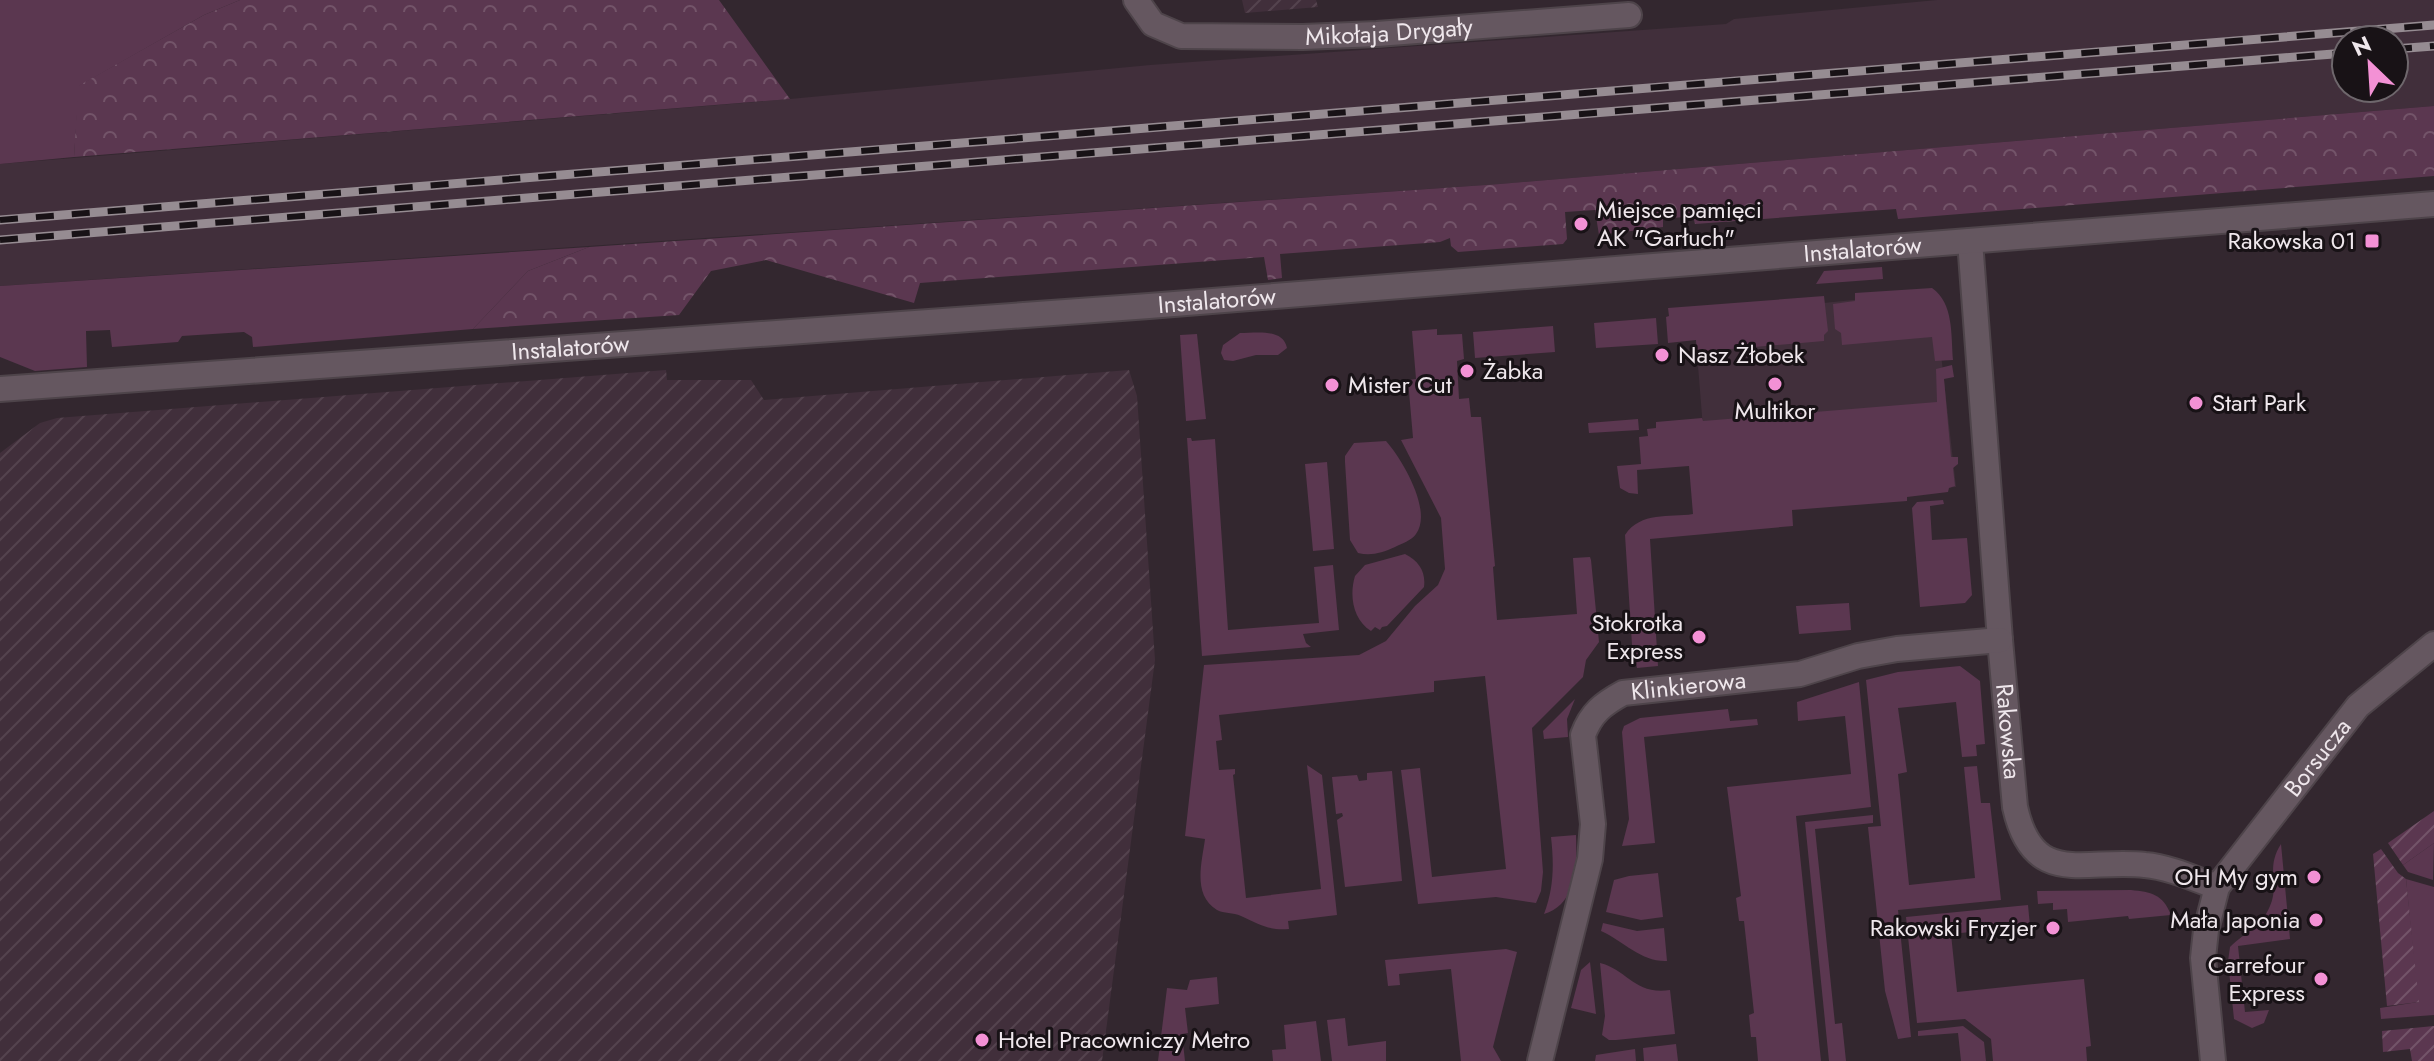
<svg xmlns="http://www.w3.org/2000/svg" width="2434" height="1061" font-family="Jost,sans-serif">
  <defs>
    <pattern id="industrial-furrows" width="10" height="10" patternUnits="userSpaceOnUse" patternTransform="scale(2)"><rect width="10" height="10" fill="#412f3b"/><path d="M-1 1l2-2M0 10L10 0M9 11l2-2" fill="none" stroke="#54434e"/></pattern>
    <pattern id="forest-crowns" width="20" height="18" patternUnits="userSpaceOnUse" patternTransform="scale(2)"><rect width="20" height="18" fill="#5b3750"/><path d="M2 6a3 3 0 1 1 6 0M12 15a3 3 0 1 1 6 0" fill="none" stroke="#735469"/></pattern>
    <pattern id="garden-furrows" width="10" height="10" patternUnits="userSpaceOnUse" patternTransform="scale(2)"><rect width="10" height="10" fill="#5b3750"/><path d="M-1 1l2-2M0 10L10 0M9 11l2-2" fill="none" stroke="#735469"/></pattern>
  </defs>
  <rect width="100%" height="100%" fill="#33272f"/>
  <!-- built -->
  <path fill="#412f3b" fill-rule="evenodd" d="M1937,0h497v106l-934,78 -1500,102v-122l790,-65 360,-34 576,-41 8,-5zM2346,40h48v48h-48z
    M1934,292l22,195 -247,16 -15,-187z"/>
  <!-- industrial -->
  <path fill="url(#industrial-furrows)" d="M1242,0h74l2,7 -73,6z
    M666,370l1,10h84l13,20 365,-30 8,26 18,264 -53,401h-1102v-608l40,-30 17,-5z"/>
  <!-- green -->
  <path fill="#5b3750" d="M0,0h240l-36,15 -125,71 -5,71 -74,7z
    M589,247l-61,24 -55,58 -220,18 -1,-10 -8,-5 -62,4 -4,6 -66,5 -2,-17 -24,1 1,36 -52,4 -35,-14v-71z
    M1882,267l1,12 -67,5 8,-13z
    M1932,288c22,15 19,48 21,72l-18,1 -3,-24 -90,8 -1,-12 -6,-4 -2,-25 22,-3v-8z
    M1824,296l4,35 -4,4v6l-127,11 -1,-12 -28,3 -2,-26 3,-1 -1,-8z
    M1656,318l2,26 -62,4 -2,-25z
    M1553,326l2,26 -80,6 -2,-26z
    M1437,329v6l25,-1 2,25 -7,2 2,38 10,-1 2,19h10l14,149 -2,1 4,53 80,-6 -4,-56 17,-1 1,3 8,82 -13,18 -3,17 -51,51 11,144 -2,19 -5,12 -40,-6 -78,7 -17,-134 19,-2 12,109 74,-8 -21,-193 -51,5v11l-215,23 3,25 -6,1 3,29 16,-1v5l-2,1 13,123 75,-9 -14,-124 15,10 15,140 -49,6 1,8c-20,2 -30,-5 -48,-13 -8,-4 -17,-2 -24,-6 -25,-15 -15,-48 -12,-71l-20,-3 19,-171 155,-10 27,-14 29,-35 23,-21 7,-16 -4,-51 -40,-78 12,-2 -5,-58 8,-1 -4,-48z
    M1240,333c16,0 43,-5 47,15l-9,7h-22l-23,6 -9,-1 -3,-7 2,-8z
    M1197,334l9,85 -20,2 -6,-86z
    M1952,365l2,12 -10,2 7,78h7v7l-5,4 2,18 -6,2 -1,4 -41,5v4l-115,9 1,16 -143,13 8,127 -21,2 -5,-23 -7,-110c16,-24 44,-17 68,-21l-4,-48 -52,4 1,24 -9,-1 -9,-5 -3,-22 24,-2 -2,-27 9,-1 -1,-7 9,-1v-6l46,-4 1,3 234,-19 -1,-33z
    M1638,419l1,11 -50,3 -1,-10z
    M1187,438h4l1,3 23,-2 13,191 91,-7 -5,-56 19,-2 6,65 -36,4 3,9 5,4 -109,9z
    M1386,441c16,18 47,70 30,93 -4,6 -15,10 -21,13 -13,6 -24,9 -37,6l-8,-13 -5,-78v-6l9,-13z
    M1327,462l7,87 -21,2 -8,-87z
    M1943,500l1,4 -14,2 2,34 35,-2 5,57 -7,8 -45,4 -8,-99 5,-6z
    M1405,554c14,7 21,18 19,33l-37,39 -5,1 -2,3 -5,-3 -4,4c-18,-11 -22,-35 -16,-55l10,-11z
    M1849,603l2,27 -52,4 -3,-28z
    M1960,666l20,15 5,63 -9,1 1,11 -15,1 -6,-55 -58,6 9,64 -9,2 11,111 66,-7 -11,-111 13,-1 4,37h9l11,97 -103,10 13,127 -13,2 -13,-48 -17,-164 13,-1 -15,-146 32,-8z
    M1859,682l12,125 -75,9 25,245h-63l-2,-24h-5l-2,-22 5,-2 -10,-92h-5l-3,-23 5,-2 -14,-109 124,-13 -6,-58 -47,5 -1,-19z
    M1575,699l-8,20 1,18 -24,2 -1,-8z
    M1728,709l2,12 27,-2 1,6 -114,12 11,106 -33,3 7,-27 -7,-87 2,-6 16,-8z
    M1392,771l10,110 -57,6 -8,-67 6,-4 -1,-3 -6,1 -4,-37 25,-2 2,6 8,-1v-7z
    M1873,815v8l-58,6 20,195 7,-1 4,38h-17l-24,-239z
    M1576,835c1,29 1,70 -32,79 10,-26 10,-50 7,-77z
    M2434,843l-1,37 -25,-8 -5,-7z
    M2281,844l9,95 -52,7 7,66 24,-2 -5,13 -12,5 -18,-9 -6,-58 2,-14c14,-14 32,-21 40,-41 10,-23 -5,-37 11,-62z
    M1658,873l5,44 -22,3 -35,-8 8,-32 15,-4z
    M2406,879l28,8v128l-53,4 -1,-11 38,-6z
    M2131,890c20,2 32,4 40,25l-42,4 -1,-3 -60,6 -1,-13 -14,1v-7l-15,1 -1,-13z
    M2028,905l2,21 -79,8 6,58 127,-13 7,67 -5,1 1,14h-94l-2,-22 -26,-20 -48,4 -11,-106z
    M1603,923l34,8 27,-3 3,33c-26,1 -42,-19 -66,-30z
    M1506,949l11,3 -24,95 8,14h-40l-10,-92 -52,5 1,11 -12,1 -3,-26z
    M1590,962l6,52 -25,-6 10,-38z
    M1600,963c28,7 34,32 70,27l5,44 -59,6h-7l-7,-5 3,-19z
    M1217,977l2,27 -34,4 3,25 -6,1 3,27h-27l9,-73 20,2 3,-10z
    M1345,1018l3,28 38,-5v20h-54l-5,-41z
    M1316,1021l5,40h-48l-1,-11 14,-1 -2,-24z
    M1963,1026l21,16 2,19h-25l-3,-28 -40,3v-5z
    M1676,1044l2,17h-34l-1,-13z
    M1635,1049l1,12h-41l1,-6z"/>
  <!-- forest -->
  <path fill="url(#forest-crowns)" d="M240,0h479l71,99 -716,58 4,-71 126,-71z
    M2434,106v70l-536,43 -2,-10 -201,15 -2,-8 -30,3v8l-64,8 -4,-25 -30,2 2,27 -4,5 -105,8 -7,-6 -1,-8 -10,4 -160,12 2,24 -14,2 -4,-23 -344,26 -6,20 -148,-43 -55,11 -32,44 -206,14 55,-58 61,-24 911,-63z"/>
  <!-- garden -->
  <path fill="url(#garden-furrows)" d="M2434,811v32l-31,22 -15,-22z
    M2381,849l17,24 8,6 13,123 -32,4 -14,-152z
    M2434,1026v35h-22l-2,-12 -27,3 -1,-21z"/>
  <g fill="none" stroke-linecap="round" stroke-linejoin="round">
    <!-- street casing -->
    <g stroke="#4e444a" stroke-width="28">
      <g id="street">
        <path id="s1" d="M1136,0l17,24 28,12 122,1 74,-3 252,-19"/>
        <path id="s2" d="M1970,241l30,399 15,167c18,82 69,51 130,58 24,2 50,14 72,22"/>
        <path id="s3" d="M0,389l1149,-83 1285,-102"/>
        <path id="s4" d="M1540,1061l50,-202 3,-35 -10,-89c8,-22 20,-31 40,-42l177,-19 58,-18 39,-7 103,-9"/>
        <path id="s5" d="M2213,1061l-10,-103 3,-28 11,-43 141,-181 76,-62"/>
      </g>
    </g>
    <!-- street -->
    <use href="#street" stroke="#655760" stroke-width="24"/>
    <!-- rail casing -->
    <g stroke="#968c92" stroke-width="9">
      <path id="rail" d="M2394,49l40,-3
        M0,220l2434,-195
        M0,240l2346,-187"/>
    </g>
    <!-- rail -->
    <use href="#rail" stroke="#181216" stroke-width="6" stroke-dasharray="18" stroke-linecap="butt"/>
  </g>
  <!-- markers -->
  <g fill="#f391d5" stroke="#181216" stroke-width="3">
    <circle cx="1581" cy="224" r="8"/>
    <rect x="2364" y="233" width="16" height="16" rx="4"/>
    <circle cx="1662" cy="355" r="8"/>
    <circle cx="1467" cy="371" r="8"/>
    <circle cx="1775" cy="384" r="8"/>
    <circle cx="1332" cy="385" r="8"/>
    <circle cx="2196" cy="403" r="8"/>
    <circle cx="1699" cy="637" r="8"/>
    <circle cx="2314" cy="877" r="8"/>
    <circle cx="2316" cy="920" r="8"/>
    <circle cx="2053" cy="928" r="8"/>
    <circle cx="2321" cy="979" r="8"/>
    <circle cx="982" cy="1040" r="8"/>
  </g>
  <g text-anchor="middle" stroke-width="6" stroke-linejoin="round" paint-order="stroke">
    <!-- street labels -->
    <g font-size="24" fill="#efe7ec" stroke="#181216">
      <text dy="8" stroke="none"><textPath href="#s1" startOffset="268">Mikołaja Drygały</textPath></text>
      <text dy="8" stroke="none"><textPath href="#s3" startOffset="1868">Instalatorów</textPath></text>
      <text dy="8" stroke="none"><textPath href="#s3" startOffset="1220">Instalatorów</textPath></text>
      <text dy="8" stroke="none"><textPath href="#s3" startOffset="572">Instalatorów</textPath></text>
      <text dy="8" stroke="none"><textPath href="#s4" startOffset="458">Klinkierowa</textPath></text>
      <text dy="8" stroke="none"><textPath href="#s2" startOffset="492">Rakowska</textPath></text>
      <text dy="8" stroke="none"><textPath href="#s5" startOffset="340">Borsucza</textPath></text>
    </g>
    <!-- poi labels -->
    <g font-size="24" fill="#efe7ec" stroke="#181216" text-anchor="start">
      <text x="1597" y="218">Miejsce pamięci<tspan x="1597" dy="28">AK "Garłuch"</tspan></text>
      <text x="2356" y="249" text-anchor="end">Rakowska 01</text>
      <text x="1678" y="363">Nasz Żłobek</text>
      <text x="1483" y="379">Żabka</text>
      <text x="1348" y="393">Mister Cut</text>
      <text x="2212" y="411">Start Park</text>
      <text x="1775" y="419" text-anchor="middle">Multikor</text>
      <text x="1683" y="631" text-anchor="end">Stokrotka<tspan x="1683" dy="28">Express</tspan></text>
      <text x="2298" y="885" text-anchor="end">OH My gym</text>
      <text x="2300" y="928" text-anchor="end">Mała Japonia</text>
      <text x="2037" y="936" text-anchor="end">Rakowski Fryzjer</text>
      <text x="2305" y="973" text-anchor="end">Carrefour<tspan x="2305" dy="28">Express</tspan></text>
      <text x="998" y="1048">Hotel Pracowniczy Metro</text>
    </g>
  </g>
  <!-- north arrow -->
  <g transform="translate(2370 64) rotate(335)"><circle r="38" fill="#181216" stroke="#6e676c" stroke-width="2"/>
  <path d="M0-6L14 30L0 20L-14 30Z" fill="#f391d5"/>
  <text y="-12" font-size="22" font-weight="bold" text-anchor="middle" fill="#efe7ec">N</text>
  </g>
</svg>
